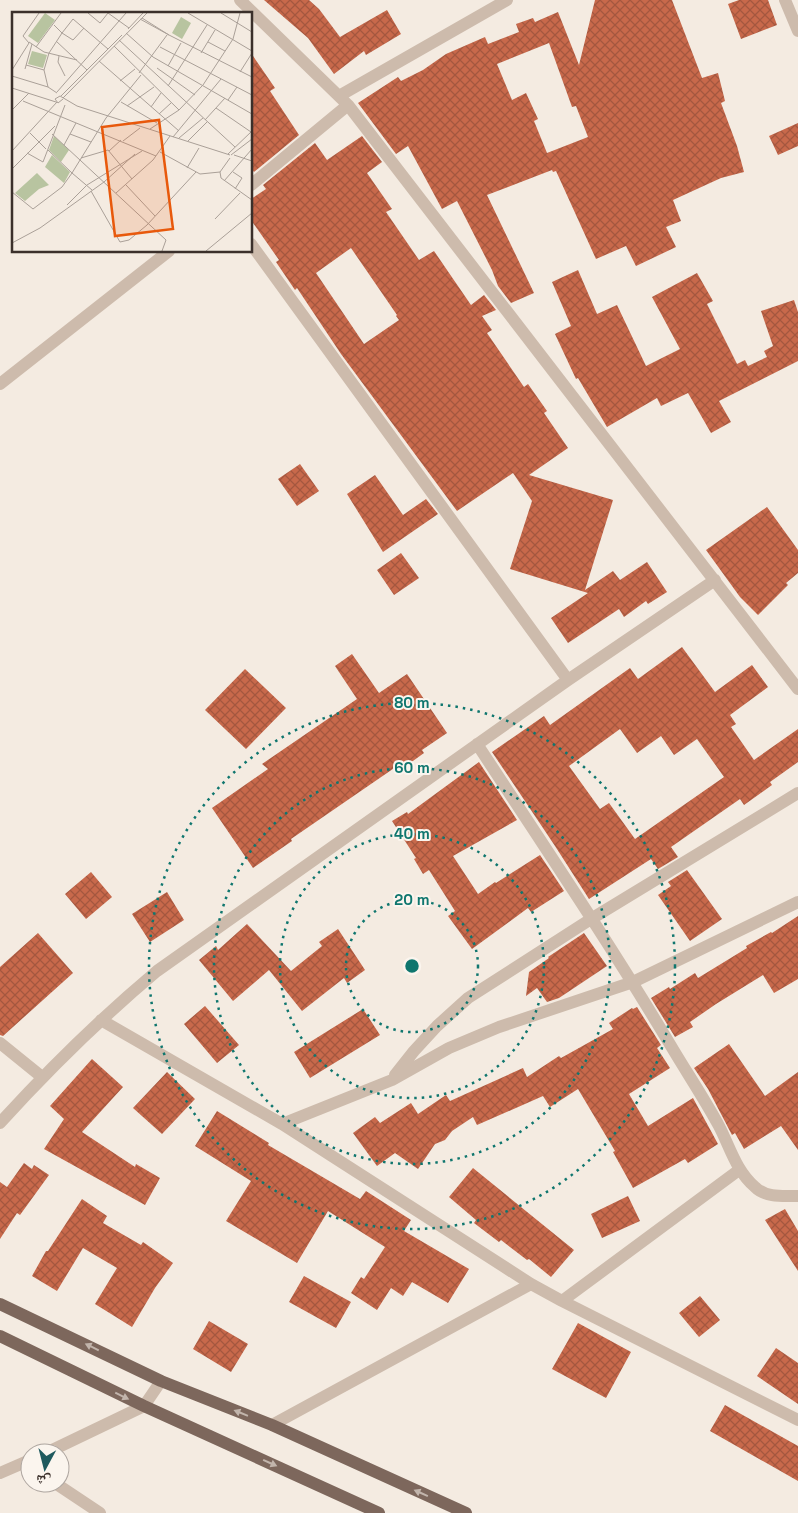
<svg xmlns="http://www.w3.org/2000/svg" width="798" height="1513" font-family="'Space Grotesk','Noto Naskh Arabic',sans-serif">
  <defs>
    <pattern id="building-cross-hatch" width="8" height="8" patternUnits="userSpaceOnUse" patternTransform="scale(1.25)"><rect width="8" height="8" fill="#c8694b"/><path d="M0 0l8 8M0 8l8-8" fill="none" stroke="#a4573f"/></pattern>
  </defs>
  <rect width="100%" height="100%" fill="#f4ebe1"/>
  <!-- building -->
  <path fill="url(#building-cross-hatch)" fill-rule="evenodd" d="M264,0h45l10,9 21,28 47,-27 14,24 -35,21 -2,-4 -30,23 -26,-36z
    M595,0h77l30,78 16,-5 7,28 -4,2 16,43 7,26 -23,6 -48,22 8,21 -15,6 10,20 -40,19 -10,-20 -30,13 -40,-88 -3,1 -1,-2 -65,25 47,98 -23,10 -13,-17 -6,-16 -35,-69 -15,8 -34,-63 -12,8 -38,-51 40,-26 3,4 22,-11 23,-16 39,-17 3,7 31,-12 -3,-8 17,-6 2,4 23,-10 21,53zM549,43l23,64 4,-1 12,31 -41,16 -13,-32 4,-2 -12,-26 -14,7 -15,-36z
    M739,0h29l9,25 -36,14 -13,-35z
    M251,53l24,35 -5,3 29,44 -45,37 -3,-4z
    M798,123v23l-20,9 -9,-19z
    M362,136l20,26 -15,11 25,36 -6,3 33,48 15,-9 37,54 13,-10 12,15 -14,6 10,14 -5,3 37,54 4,-3 19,27 -3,2 24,35 -39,27 84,25 -28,90 28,-19 7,9 27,-18 20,30 -19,12 -2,-3 -22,16 -5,-8 -51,34 -17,-25 37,-25 -78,-24 22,-68 -19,-28 -56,38 -116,-157 -44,-66 -2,2 -19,-28 3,-2 -28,-40v-21l15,-10 -3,-4 52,-42 12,17zM351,248l46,67 -1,1 3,4 -35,24 -48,-71z
    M578,270l19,44 20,-9 29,61 34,-17 -28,-52 45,-24 16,28 -6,3 30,60 8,-4 3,6 19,-9 -3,-6 9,-5 -12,-35 33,-11 4,12v49l-79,40 12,21 -20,11 -23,-40 -27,13 -4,-8 -50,29 -29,-49 -2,1 -21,-45 16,-8 -19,-44z
    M300,464l19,27 -22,15 -19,-27z
    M375,475l28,40 23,-16 12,15 -55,38 -36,-58z
    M767,507l31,43v23l-12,10 2,2 -30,30 -18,-18 -34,-47z
    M401,553l18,25 -25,17 -17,-25z
    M682,647l33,45 37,-27 16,22 -38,28 6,9 -5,3 23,33 44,-31v33l-28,20 2,3 -28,20 -4,-6 -69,48 7,10 -20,12 -7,-10 -62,40 -34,-53 -63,-94 52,-36 6,9 80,-57 8,11zM620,729l17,24 24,-17 13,19 23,-16 27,38 -89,62 -26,-36 -9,6 -31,-43z
    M352,654l27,39 28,-19 40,59 -25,17 2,3 -18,13 -3,-4 -112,77 1,2 -39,27 -41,-60 56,-39 -6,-5 95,-65 -22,-33z
    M245,669l41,39 -40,41 -41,-39z
    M479,762l38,58 -64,36 25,38 17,-12 1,1 44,-28 24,36 -33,21 -3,-4 -56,41 -24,-33 7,-5 -26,-41 -6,4 -9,-15 2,-1 -24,-37 15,-9 1,2z
    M687,870l35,49 -32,22 -32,-46 13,-9 -3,-4z
    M91,872l21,25 -26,22 -21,-25z
    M167,892l17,28 -34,22 -18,-28z
    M798,916v63l-24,14 -11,-18 -47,29 -26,18 3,5 -18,10 -24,-39 18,-11 1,2 25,-16 3,5 49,-30 -1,-2 25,-14 1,1z
    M247,924l44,47 31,-25 -3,-4 19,-13 27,41 -18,13 -3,-5 -42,33 -33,-41 -36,31 -34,-41 17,-14 2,4z
    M38,933l35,40 -70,63 -3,-1v-68z
    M584,933l23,33 -48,32 -12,4 -10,-14 -11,8 3,-24 20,-14 -1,-1z
    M205,1006l34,39 -22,18 -33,-39z
    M637,1007l24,38 -4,3 13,20 -41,26 19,32 45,-28 25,46 -30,19 -3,-4 -52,29 -20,-36 2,-1 -37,-62 -28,18 -7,-11 -66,29 -4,-8 -21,14 -7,9 -10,4 -17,25 -23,-16 -18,13 -24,-33 22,-16 5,6 31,-20 7,11 28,-19 4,6 73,-33 4,9 32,-21 2,2 52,-29 -4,-6 23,-15 1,1z
    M363,1009l17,26 -70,43 -16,-26z
    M729,1044l36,52 33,-24v78l-17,-24 -37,23 -9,-16 -3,2 -24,-46 -14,-21z
    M92,1059l31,28 -41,45 53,35 1,-3 24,14 -15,27 -101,-56 20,-30 -14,-13z
    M167,1072l28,27 -33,35 -29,-26z
    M217,1111l52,32 -1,2 92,54 6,-8 45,29 -7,11 65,38 -21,34 -36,-21 -9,14 -12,-8 -14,22 -26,-17 10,-16 3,2 21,-32 -57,-36 -31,52 -71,-42 25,-40 -56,-35z
    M24,1163l8,6 2,-4 15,10 -29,40 -3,-2 -17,26v-57l7,5z
    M473,1168l101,82 -23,27 -22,-18 -2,1 -26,-20 -2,2 -25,-19 2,-3 -27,-23z
    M628,1196l12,25 -38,17 -11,-24z
    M82,1199l25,17 -4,7 38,22 2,-3 30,21 -18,25 -23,39 -37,-23 22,-36 -34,-20 -26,43 -25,-15 14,-25h2z
    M785,1209l13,22v40l-33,-51z
    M304,1276l47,26 -15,26 -47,-26z
    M700,1296l20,24 -21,17 -20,-24z
    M209,1321l39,23 -17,28 -38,-23z
    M578,1323l53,29 -25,46 -54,-29z
    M776,1348l22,15v41l-41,-28z
    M725,1405l73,41v35l-88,-50z"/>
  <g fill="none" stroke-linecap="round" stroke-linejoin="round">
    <!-- minor -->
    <path stroke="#cdbbac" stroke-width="12" d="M240,0l108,105 450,584
      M785,0l13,31
      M339,96l168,-96
      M251,185l97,-80
      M251,244l317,436
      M0,384l169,-133
      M477,744c67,102 135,203 197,307 15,25 31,49 45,75 11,21 17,45 36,61 11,11 28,9 43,9
      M101,1020l181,104 249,160 31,17 236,119
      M0,1043l42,34
      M395,1075l19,-24 23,-25 31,-28 123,-79 207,-126
      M0,1123c49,-54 101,-105 157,-152l411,-291 147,-100
      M282,1124l110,-44 57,-32 50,-21 134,-45 165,-80
      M562,1301l177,-131
      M272,1425l259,-141
      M46,1453l98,-47 17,-25
      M0,1473l30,-13
      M55,1483l45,30"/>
    <!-- major -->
    <path stroke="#7d675c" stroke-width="12" d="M0,1304l161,77 111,44 194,88
      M0,1336l144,70 235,107"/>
  </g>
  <!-- one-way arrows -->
  <defs><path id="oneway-solid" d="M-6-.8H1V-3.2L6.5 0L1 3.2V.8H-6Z" transform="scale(1.25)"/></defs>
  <g fill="#c2b5ac">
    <use href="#oneway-solid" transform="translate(92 1347) rotate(-154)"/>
    <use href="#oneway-solid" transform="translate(122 1396) rotate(26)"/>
    <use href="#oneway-solid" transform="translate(241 1413) rotate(-158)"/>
    <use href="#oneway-solid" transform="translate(270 1463) rotate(24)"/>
    <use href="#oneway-solid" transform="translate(421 1493) rotate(-156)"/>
  </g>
  <!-- distance rings -->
  <g fill="none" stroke="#0f766e" stroke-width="2.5" stroke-dasharray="2.5 5">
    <circle cx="412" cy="966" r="66"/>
    <circle cx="412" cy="966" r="132"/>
    <circle cx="412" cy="966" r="198"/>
    <circle cx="412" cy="966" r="263"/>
  </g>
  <!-- overview -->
  <g transform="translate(12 12)">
    <rect width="240" height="240" fill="#f4ebe1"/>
    <path d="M20,39l15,4 -4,13 -15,-4zM42,124l15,14 -8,12 -12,-12zM40,143l18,17 -6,11 -19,-16zM25,161l12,12 -10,4 -14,12 -10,-8z" fill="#b8c4a0"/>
    <path d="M33,1l10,7 -17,23 -10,-7zM169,5l10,6 -9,16 -10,-6z" fill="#b8c4a0"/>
    <path fill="none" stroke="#aaa098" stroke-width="1" d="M76,1l12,10 8,-10M96,1l21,15M176,1l64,38M209,1l31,19M128,7l29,16 -27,-17M42,13l8,8 11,-14 35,30M116,17l15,-16M114,21l27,24 99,57M157,23l83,42M107,28l116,107M44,29l31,29M17,30l15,10 33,8M196,30l17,9M102,34l65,64M24,35l25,-34M148,35l92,48M189,41l14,-23M47,44l-1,6 7,14M87,49l80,70M14,53l18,5 5,-17 13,-20 11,7 11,-12M156,54l13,-23M145,56l38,27M13,57l7,-25M0,58l17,-27 -6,-7 16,-23M32,58l4,17 9,6M228,60l12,-19M127,61l28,-38M0,64l36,11M108,69l15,-12M156,74l39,-61M0,76l44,14M45,80l69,-79M49,84l61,-61M51,86l84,-85M51,87l-5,4 -3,-4 5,-3 17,10 153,49M216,88l9,-13M11,89l133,55M109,90l36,21M115,94l27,-19M139,95l10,-14M204,96l35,24M0,98l17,-17M147,102l12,-11M193,108l20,-22M138,117l29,-19 24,-25 30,-46 7,-26M18,121l16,16M40,122l114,106 -4,11M58,122l21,8M161,125l48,-58M167,126l24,-20M111,129l17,-13M176,129l19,-19M52,133l12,-22M36,138l24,23 34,-55 35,-43M0,139l45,-49M97,139l12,-11M148,140l40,22 20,-2M15,141l16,9 22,-57M216,142l24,-23M219,143l21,-16M222,143l18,6M69,146l27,-8 24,29M218,146l-10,14 1,6 31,22M175,156l12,-20M0,157l43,-43M221,160l9,6 -7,11M212,169l28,-32M114,173l29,31M79,179l29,51 9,-2 18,-15M0,180l21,17 29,-22 10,-14 20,17M104,181l37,-33 17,-24M55,193l20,-20 55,-34M203,207l25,-26M135,213l49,-53M0,231l28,-15 64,-46 31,-28M194,239l46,-38"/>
    <path fill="#e8590c" fill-opacity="0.15" stroke="#e8590c" stroke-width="2.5" d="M147,108l14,109 -58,7 -13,-109z"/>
    <rect width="240" height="240" fill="none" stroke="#3b302b" stroke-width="2.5"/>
  </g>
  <circle cx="412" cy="966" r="8" fill="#0f766e" stroke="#fbf5ee" stroke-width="2.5"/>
  <g font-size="15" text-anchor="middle" font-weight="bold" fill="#0f766e" stroke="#fbf5ee" stroke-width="4" stroke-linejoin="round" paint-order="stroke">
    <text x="412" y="708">80 m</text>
    <text x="412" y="773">60 m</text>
    <text x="412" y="839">40 m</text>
    <text x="412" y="905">20 m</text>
  </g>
  <!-- north arrow -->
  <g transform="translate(45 1468) rotate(187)"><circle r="24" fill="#fbf5ee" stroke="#aea6a0"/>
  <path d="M0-4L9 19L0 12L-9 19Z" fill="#1f5a5e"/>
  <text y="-8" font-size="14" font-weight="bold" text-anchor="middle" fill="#3b302b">ش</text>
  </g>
</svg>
